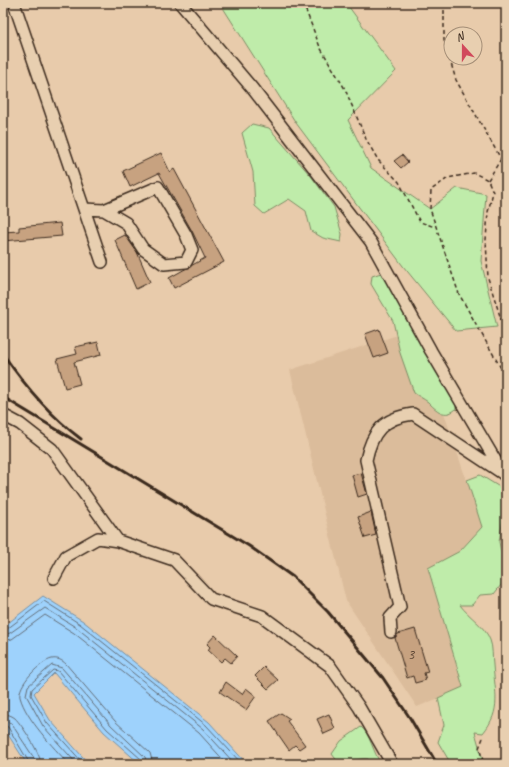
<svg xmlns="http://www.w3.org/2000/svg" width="509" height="767" font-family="Caveat,sans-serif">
  <rect width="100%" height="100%" fill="#e8cbab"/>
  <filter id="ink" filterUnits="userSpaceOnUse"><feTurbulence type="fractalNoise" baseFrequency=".025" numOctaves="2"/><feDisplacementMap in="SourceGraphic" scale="8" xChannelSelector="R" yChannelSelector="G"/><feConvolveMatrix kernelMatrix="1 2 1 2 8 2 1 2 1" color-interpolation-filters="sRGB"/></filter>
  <g filter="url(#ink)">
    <!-- built -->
    <path fill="#dbbc9b" d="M416,329l66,198 -22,24 -32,17 35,120 -46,19 -71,-106 -56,-231z"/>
    <!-- green -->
    <path fill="#bfecaa" stroke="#7d8b64" d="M220,3h126l50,68 -48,49 23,48 59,41 27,-21 29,6 -5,67 16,66 -41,4 -53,-65 -107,-143z
      M252,124l17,4 42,48 23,31 8,27 -1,8 -18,-4 -12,-7 -5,-20 -17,-12 -25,15 -9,-8 -2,-34 -11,-39z
      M384,272l71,127 1,10c-11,10 -20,1 -28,-7 -4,-3 -10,-6 -14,-9l-14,-40 -7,-32 -22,-37 1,-8z
      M480,475l26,16v10l-7,41 5,23 -3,20 -7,9 -14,1 -8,10h-12c9,12 25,21 30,35 3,7 2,18 3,25 2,28 9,45 -10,68l-8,-1 9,32h-33l-13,-22 6,-17 -6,-27 25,-11 -35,-119 32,-17 22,-24 -15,-47z
      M361,727c8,5 13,27 20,37h-8l-5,-5c-11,-1 -19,4 -30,3l-6,-8 9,-13z"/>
    <!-- water -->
    <path fill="#9ed2fc" stroke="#768fa3" d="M43,596l40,25 126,101 38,42h-107l-36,-32 -50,-59 -20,20 16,27 39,44h-62l-24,-37v-100z"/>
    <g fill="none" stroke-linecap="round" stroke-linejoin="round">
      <!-- shore -->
      <path stroke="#636d77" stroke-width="1" d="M3,630l4,-1 37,-28 36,23 126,101 36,39
        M3,635l7,-2 35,-25 32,20 126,101 32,35
        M3,641l9,-2 33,-24 29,18 125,100 28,31
        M3,714c4,0 8,1 12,4 7,7 26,36 26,46
        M3,720l8,3 23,35 1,6
        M3,725l5,2 22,37
        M69,764c-16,-17 -43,-45 -49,-67 -3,-12 21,-36 32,-38 5,-1 10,1 14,5l49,57 35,32 3,11
        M77,764l-34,-38 -17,-31 2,-9 24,-21 10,3 49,57 34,32 2,7
        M84,764l-37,-41 -16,-28 1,-6 21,-19 5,1 49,58 34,30 1,5"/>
    </g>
    <!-- building -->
    <path fill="#c7a280" stroke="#3b2a1e" d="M161,153l9,19 4,-3 50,93 -50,26 -5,-10 36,-20 -13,-27 -33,-58 -29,14 -7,-16z
      M402,155l6,7 -7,6 -7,-7z
      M60,223l2,13 -59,5v-9l16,-1v-4z
      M125,235l12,17 13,30 -14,7 -21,-49z
      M379,329l9,24 -14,5 -9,-24z
      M98,342l3,13 -27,7 6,22 -15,4 -8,-29 20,-5 -2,-7z
      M361,473l6,21 -9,3 -6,-22z
      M371,512l5,23 -11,3 -7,-21z
      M415,629l13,43 -4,1 2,7 -11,3 -2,-7 -6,2 -12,-40 3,-4z
      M215,635l22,21 -6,7 -6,-5 -4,4 -13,-12 2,-3 -3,-3z
      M264,667l14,13 -10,9 -13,-13z
      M226,682l16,12 4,-6 10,8 -10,14 -26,-18z
      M281,713l9,6 -3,2 18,24 -6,4 -4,-4 -6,5 -20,-29z
      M329,714l6,15 -11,5 -7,-15z"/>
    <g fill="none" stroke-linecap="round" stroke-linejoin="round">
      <!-- minor casing -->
      <g stroke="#3b2a1e" stroke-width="14">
        <path id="minor" d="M14,3l88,259
          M180,3l72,85 119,154 60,109 73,124
          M84,209l20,1 54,-23 28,48 6,15 -6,12 -22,2 -21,-15 -17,-26 -22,-13
          M3,415l17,9 32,25 66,92
          M54,578l12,-22 32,-18 20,3 56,19 37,39 51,17 68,50 29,41 33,57
          M391,632l-1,-14 10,-11 -34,-147c6,-28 17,-42 47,-46l89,59"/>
      </g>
      <!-- path -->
      <path stroke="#3b2a1e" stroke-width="1.5" stroke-dasharray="4 3" stroke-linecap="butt" d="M303,3l17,44 25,42 21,50 12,21 21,22 21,40 15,5
        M444,3v37l12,40 45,79
        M488,180l13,-21 5,3
        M506,328l-5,-9 -13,-41 -2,-38 2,-28 5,-20 -5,-12 -14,-7 -26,5 -17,12 -1,19 29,85 47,83
        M483,738l-4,10 5,16"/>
      <!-- minor -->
      <use href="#minor" stroke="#e8cfb0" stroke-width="11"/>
      <!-- rail -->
      <path stroke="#3b2a1e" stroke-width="3" d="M3,354c22,32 46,61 78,85
        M3,397l246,149 44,31 35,35 55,66 27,40 27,46"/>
    </g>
  </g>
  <g text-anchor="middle" stroke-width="3" stroke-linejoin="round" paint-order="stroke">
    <!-- number labels -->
    <g font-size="15" fill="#5e4836">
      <text x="411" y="659">3</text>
    </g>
  </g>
  <!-- margin -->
  <rect width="509" height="767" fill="none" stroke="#e8cfb0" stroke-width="16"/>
  <rect x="8" y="8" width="493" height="751" fill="none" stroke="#3b2a1e" stroke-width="1.5" filter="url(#ink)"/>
  <!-- north arrow -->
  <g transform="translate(463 46) rotate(339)"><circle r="19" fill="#e8cfb0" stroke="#a38d76"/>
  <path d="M0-3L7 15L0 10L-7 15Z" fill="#d1495b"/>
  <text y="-6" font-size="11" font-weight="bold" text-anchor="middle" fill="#3b2a1e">N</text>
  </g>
</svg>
